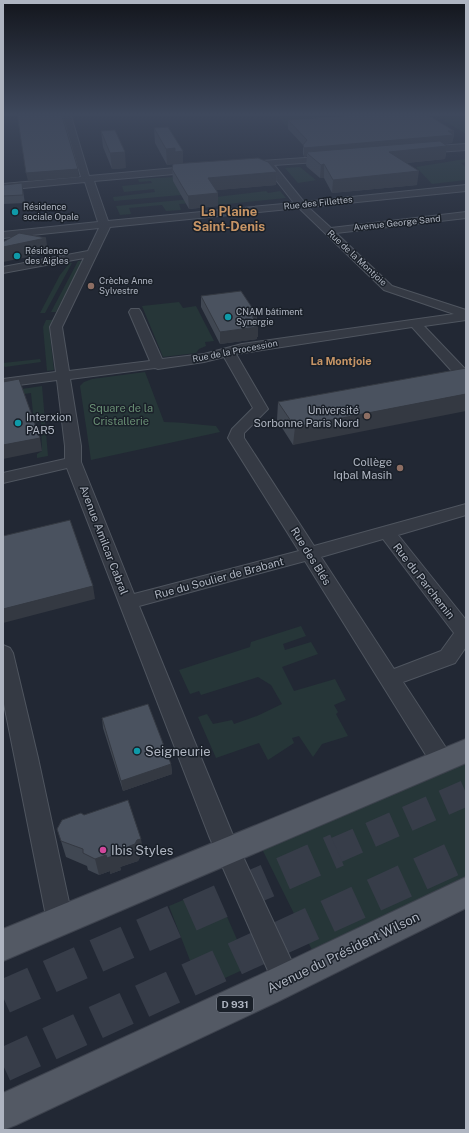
<svg xmlns="http://www.w3.org/2000/svg" width="469" height="1133" font-family="'Public Sans',sans-serif">
  <rect width="100%" height="100%" fill="#222834"/>
  <!-- green -->
  <path fill="#263638" d="M285,113h181v21l-33,-20 -145,13 -9,-9z
    M465,159l1,3 -5,1 5,4v13l-34,4 -16,-17z
    M300,167l16,13h1l-19,3 -13,-15z
    M174,177l18,17 -78,7 -1,-4 42,-5 -1,-3 -30,3 -2,-6 30,-3 -1,-2 -12,1 -1,-3z
    M266,191l2,2 12,-2 6,7 -68,7 -19,-6z
    M192,199l2,4 -15,1 2,6 -15,1 -4,-6 -33,3 2,6 -11,1 -4,-9z
    M78,261h5l-27,51h-5z
    M64,262l8,1 -27,50h-5l20,-38 8,-10 -11,-1z
    M179,302l4,6 13,-2 18,35 -9,1 1,4 -7,3 -3,4 -33,4 -21,-51z
    M46,320h7l-4,7 5,43 -7,1 -4,-44z
    M40,359l1,3 -36,5 -2,-2v-2z
    M145,372l19,50c18,0 35,3 52,4l4,6 -129,28 -11,-74 4,-4 8,-3z
    M42,386l6,70 -11,2v-4l5,-3 -1,-29 -7,1 -3,-30 -7,1 -2,-5z
    M301,626l5,10 -23,8 2,6 26,-8 7,12 -36,13 12,24 41,-12 11,21 -12,5 4,7 -2,2 12,22 -26,8 -9,13 -14,-21 -7,2 2,5 -26,17 -9,-17 -43,15 -18,-41 9,-3 6,10 19,-4 2,4 23,-8 25,-12 -11,-19 -13,-8 -57,18 -2,-4 -9,3 -11,-24 71,-23 1,-5z
    M466,763v121l-152,70 -52,-105z
    M214,887l35,80 -48,22 -32,-83z"/>
  <g fill="none" stroke-linecap="round" stroke-linejoin="round">
    <!-- highway-tunnel-far1 -->
    <path stroke="#373d49" stroke-width="26" stroke-dasharray="26 14" stroke-linecap="butt" d="M334,851l132,-58"/>
    <!-- highway-tunnel -->
    <path stroke="#373d49" stroke-width="34" stroke-dasharray="34 17" stroke-linecap="butt" d="M3,997l334,-147
      M3,1065l463,-212"/>
    <!-- minor casing -->
    <g stroke="#4f555f" stroke-width="2">
      <path id="minor" d="M62,113h8l19,63 108,-10 4,3 -4,3 -103,9 14,40 186,-18 -29,-37 -23,1 -1,-2 4,-3 89,-6 1,2 -1,2 -3,1 -57,4 30,37 162,-17v6l-158,16 23,21 135,-16v6l-130,15 56,53 74,24v10l-42,6 42,44v10l-7,-1 -47,-52 -176,27 32,55 -24,24v5l70,108 152,-42v11l-68,20 68,85v27l-11,16 -52,19 47,72 3,7 -3,7 -8,3 -8,-3 -129,-207 -166,45 93,227 68,146 -4,10 -10,4 -10,-4 -67,-153 -142,-368 -64,15v-10l62,-14v-13l-8,-66 -54,7v-8l53,-7 -6,-45 34,-69 -81,15v-6l85,-16 11,-23 -96,10v-6l95,-10 -13,-40 -82,8v-6l78,-7zM299,208l85,82 70,24 -212,30 -38,10 -42,5 -21,-47 -2,-3h-8l-2,3 21,49 -81,10 -7,-44 48,-100zM224,357l29,51 -21,21 -4,9 71,113 -165,43 -53,-132v-16l-11,-67 85,-11 3,1 46,-7zM383,539l71,94 -13,18 -47,18 -73,-112z
        M466,144v6l-44,3 -4,-3 4,-3z
        M3,645l7,3 3,5 25,105 35,163 -4,9 -9,4 -9,-4 -4,-9 -44,-222z"/>
    </g>
    <!-- major casing -->
    <g stroke="#3e434e" stroke-width="2">
      <path id="major" d="M466,739v24l-463,198v-32z
        M466,877v31l-189,94 -261,123 -13,5v-37l250,-115z"/>
    </g>
    <!-- minor -->
    <use href="#minor" fill="#353a44" fill-rule="evenodd"/>
    <!-- major -->
    <use href="#major" fill="#535964" fill-rule="evenodd"/>
  </g>
  <!-- wall -->
  <path fill="#404752" d="M288,120l166,11v4l-2,8 -9,1 4,2 -2,13 -39,4 11,22 -85,8 -8,-15h-4l-13,-11 -1,-2 1,-9 -3,1 -1,-3v-9l-15,-16z
    M154,128l29,36 94,8 -1,13 -60,5 2,16 -29,3 -16,-28 -1,-12 1,-5 -6,1 -12,-22z
    M101,131l25,37 -14,1 -9,-22z
    M3,185l20,6 2,12 -22,1z
    M201,296l56,19v8l1,14h-1v2l-37,5 -19,-37z
    M466,368l-173,77 -16,-25 1,-18z
    M102,718l69,46 1,10 -49,17 -20,-63z
    M61,841l83,14 -4,2 -2,4 -18,6 1,3 -11,4v-3l-11,4 -11,-5 -1,-4 -21,-9z"/>
  <!-- shaded-wall -->
  <path fill="#343942" d="M454,131l-2,12 -142,13 -3,-4v4l-3,1v-9z
    M447,146l-2,13 -58,6 2,-13z
    M175,148l8,3v16l-8,-3 -8,1 -1,-16z
    M125,152l1,16 -14,1 -2,-16z
    M324,164v14h-4l1,-13z
    M78,169l1,8 -51,4 -2,-8z
    M419,171l-2,14 -85,8 1,-13z
    M277,172l-1,13 -68,6v-13z
    M218,193v13l-29,3 -1,-13z
    M46,238l2,15 -45,9v-15z
    M257,315v10h1v12h-1v2l-37,5v-12l32,-16z
    M466,394v17l-173,34 2,-18z
    M40,438l2,13 -39,8v-14z
    M93,586l2,13 -92,24v-14z
    M171,764l1,10 -49,17 -2,-10z
    M141,839l3,16 -4,2 -2,4 -18,6 -3,-16 20,-11z
    M118,854l3,16 -11,4v-3l-11,4 -4,-16 11,-4z"/>
  <!-- building -->
  <path fill="#4a525f" stroke="#343942" d="M17,113h44l17,56 -52,4z
    M381,113h44l29,18h-6l6,4 -150,13 -1,-3 4,-5 -19,-20z
    M168,127l15,24 -8,1v-4l-9,1 -12,-21z
    M115,130l10,22 -15,1 -9,-22z
    M440,141l7,5 -58,6 30,19 -86,9 -9,-16 -3,1 -13,-11 -1,-2z
    M258,158l10,4 9,10 -69,6 10,15 -30,3 -16,-27 1,-5z
    M22,183l1,12 -20,1v-11z
    M19,233l27,5 -43,9v-5z
    M241,291l16,24 -5,1 6,9h-2l1,2 -37,5 -19,-36z
    M466,368v26l-171,33 -17,-25z
    M19,379l21,59 -37,7v-63z
    M70,520l23,66 -90,23v-73z
    M148,704l23,60 -50,17 -19,-63z
    M128,800l13,39 -4,1 -2,4 -18,7 1,3 -11,4 -1,-3 -11,4 -12,-6v-4l-22,-8 -4,-12 5,-9 19,-7 3,2z"/>
  <!-- sky -->
  <linearGradient id="sky" x2="0" y2="1"><stop stop-color="#13161d"/><stop offset="0.42" stop-color="#3e485c"/><stop offset="1" stop-color="#3e485c" stop-opacity="0"/></linearGradient>
  <rect width="469" height="272" fill="url(#sky)"/>
  <!-- markers -->
  <g fill="#0f9aa8" stroke="#1a2029" stroke-width="1.5">
    <circle cx="15" cy="212" r="4"/>
    <circle cx="17" cy="256" r="4"/>
    <circle cx="228" cy="317" r="4"/>
    <circle cx="18" cy="423" r="4"/>
    <circle cx="137" cy="751" r="4"/>
  </g>
  <g fill="#8d6e63" stroke="#1a2029" stroke-width="1.5">
    <circle cx="91" cy="286" r="4"/>
    <circle cx="367" cy="416" r="4"/>
    <circle cx="400" cy="468" r="4"/>
  </g>
  <circle fill="#d1479c" stroke="#1a2029" stroke-width="1.5" cx="103" cy="850" r="4"/>
  <g text-anchor="middle" stroke-width="3" stroke-linejoin="round" paint-order="stroke">
    <!-- far-street labels -->
    <g font-size="9" fill="#afb5c1" stroke="#1a2029">
      <text transform="translate(318 203) rotate(-6)" y="3">Rue des Fillettes</text>
      <text transform="translate(397 223) rotate(-6)" y="3">Avenue George Sand</text>
      <text transform="translate(357 258) rotate(43)" y="3">Rue de la Montjoie</text>
      <text transform="translate(235 351) rotate(-11)" y="3">Rue de la Procession</text>
    </g>
    <!-- far-poi labels -->
    <g font-size="9" fill="#afb5c1" stroke="#1a2029" text-anchor="start">
      <text x="23" y="210">Résidence<tspan x="23" dy="10">sociale Opale</tspan></text>
      <text x="25" y="254">Résidence<tspan x="25" dy="10">des Aigles</tspan></text>
      <text x="99" y="284">Crèche Anne<tspan x="99" dy="10">Sylvestre</tspan></text>
      <text x="236" y="315">CNAM bâtiment<tspan x="236" dy="10">Synergie</tspan></text>
    </g>
    <!-- shield labels -->
    <rect fill="#1a2029" stroke="#828893" stroke-width="1" x="217" y="996" width="36" height="16" rx="3"/>
    <g font-size="10" font-weight="bold" fill="#afb5c1">
      <text x="235" y="1008">D 931</text>
    </g>
    <!-- far-quarter labels -->
    <g font-size="11" font-weight="bold" fill="#c69465" stroke="#1a2029">
      <text x="341" y="365">La Montjoie</text>
    </g>
    <!-- park labels -->
    <g font-size="11" fill="#698f74" stroke="#1a2029">
      <text x="121" y="412">Square de la<tspan x="121" dy="13">Cristallerie</tspan></text>
    </g>
    <!-- poi labels -->
    <g font-size="11" fill="#afb5c1" stroke="#1a2029" text-anchor="end">
      <text x="359" y="414">Université<tspan x="359" dy="13">Sorbonne Paris Nord</tspan></text>
      <text x="26" y="421" text-anchor="start">Interxion<tspan x="26" dy="13">PAR5</tspan></text>
      <text x="392" y="466">Collège<tspan x="392" dy="13">Iqbal Masih</tspan></text>
    </g>
    <!-- street labels -->
    <g font-size="11" fill="#afb5c1" stroke="#1a2029">
      <text transform="translate(104 540) rotate(69)" y="4">Avenue Amilcar Cabral</text>
      <text transform="translate(311 556) rotate(58)" y="4">Rue des Blés</text>
      <text transform="translate(219 578) rotate(-15)" y="4">Rue du Soulier de Brabant</text>
      <text transform="translate(424 581) rotate(52)" y="4">Rue du Parchemin</text>
    </g>
    <!-- far-district labels -->
    <g font-size="13" font-weight="bold" fill="#c69465" stroke="#1a2029">
      <text x="229" y="216">La Plaine<tspan x="229" dy="15">Saint-Denis</tspan></text>
    </g>
    <!-- near-poi labels -->
    <g font-size="13" fill="#afb5c1" stroke="#1a2029" text-anchor="start">
      <text x="145" y="756">Seigneurie</text>
      <text x="111" y="855">Ibis Styles</text>
    </g>
    <!-- near-street labels -->
    <g font-size="13" fill="#afb5c1" stroke="#1a2029">
      <text transform="translate(343 952) rotate(-26)" y="5">Avenue du Président Wilson</text>
    </g>
  </g>
  <!-- border -->
  <rect width="469" height="1133" fill="none" stroke="#afb5c1" stroke-width="8"/>
</svg>
